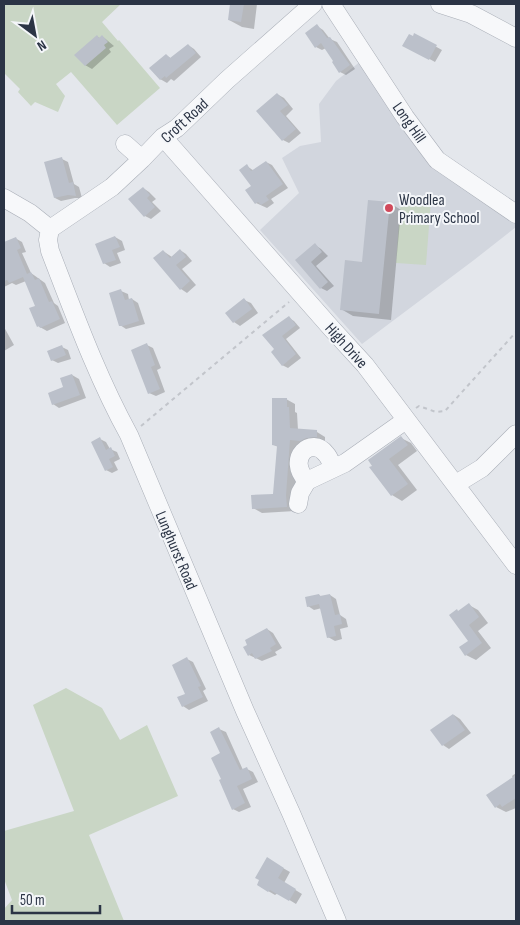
<svg xmlns="http://www.w3.org/2000/svg" width="520" height="925" font-family="'Sofia Sans Condensed',sans-serif">
  <rect width="100%" height="100%" fill="#e4e7ec"/>
  <!-- built -->
  <path fill="#d2d6de" d="M361,61l70,103 85,59v4l-42,33 -112,84 -102,-114 39,-37 -17,-35 18,-12 21,-4 -2,-38 17,-23z"/>
  <!-- green -->
  <path fill="#c9d6c5" d="M4,4h117l-19,18 16,19 1,-1 41,48 -43,37 -46,-53 -15,12 9,12 -7,16 -23,-10 -4,4 -13,-14 2,-3 -16,-16z
    M401,198l30,2 -5,65 -30,-2z
    M66,688l36,20 18,32 27,-15 31,71 -89,39 35,86h-120v-12l8,-9 -8,-21v-48l70,-20 -41,-106z"/>
  <!-- shadow -->
  <path fill="#0003" d="M231,4h26l-3,25 -12,-2 -13,-7z
    M317,26l6,4 7,9 7,3 18,27 -9,6 -6,-3 -5,-11 -9,-13 -4,2 -6,-3z
    M415,35l27,15 -7,12 -31,-17z
    M102,36l12,10 -5,3 2,3 -19,17 -7,-4 12,-28 3,1z
    M188,45l6,4 7,8 -27,24 -3,-2 -4,4 -7,-4 6,-24 6,4z
    M277,94l7,4 9,11 -7,7 15,17 -12,10 -6,-3z
    M62,159l6,3 6,22 5,3 3,11h-7l-14,3 -6,-3z
    M266,162l6,3 16,23 -17,11 3,4 -7,5 -11,-5 -9,-37 7,5z
    M143,188l6,4 7,7 -4,3 9,9 -10,8 -6,-3z
    M390,203l11,7 -10,110 -38,-4 -12,-7z
    M115,237l7,4 3,9 -8,3 4,10 -11,4 -6,-4z
    M15,238l7,4 4,10 -4,1 9,20 14,10 9,20 4,3 7,17 -18,8 -9,-5 -1,-19 -11,-26 -10,4 -4,-2 -8,4v-44z
    M315,245l6,4 7,7 -12,10 18,20 -7,5 -6,-3 -24,-28z
    M180,250l6,4 6,7 -10,8 14,16 -9,8 -6,-4 -18,-38 9,6z
    M121,291l7,3 1,6 3,-1 6,4 7,21 -19,5 -6,-4z
    M244,300l7,3 7,10 -18,13 -6,-4z
    M289,318l5,3 6,7 -14,11 15,19 -13,10 -6,-3 -7,-15z
    M4,327l10,18 -10,6z
    M147,345l6,3 8,20 -4,2 8,22 -9,4 -7,-3z
    M62,347l6,3 3,9 -13,4 -6,-3z
    M72,375l7,4 7,19 -27,10 -6,-4z
    M286,399l9,5v8l2,1 1,17 19,2 8,5v4l-26,3 -5,57 1,10 -33,2 -9,-5 22,-13 3,-48 -4,-2z
    M401,438l10,5 6,8 -19,14 19,25 -15,11 -10,-6 -21,-27z
    M100,439l6,3 4,7 7,3 3,7 -6,3 4,8 -6,3 -6,-3z
    M319,595l3,2 8,-2 6,4 4,16 6,4 2,8 -8,2 2,10 -7,2 -7,-4 -6,-29 -8,2 -6,-4z
    M469,605l9,5 10,13 -10,8 13,17 -15,12 -10,-5 4,-14 -11,-29z
    M267,629l6,4 9,15 -7,4 2,3 -15,6 -13,-6z
    M187,659l6,3 13,27 -3,2 5,10 -19,9 -6,-4 4,-12z
    M454,715l6,4 11,14 -22,16 -6,-4z
    M219,729l7,3 17,38 4,-1 6,3 5,10 -15,7 8,18 -12,5 -6,-3 -11,-55z
    M516,773v35l-10,4 -10,-5 17,-29 -1,-2z
    M267,859l23,13 -6,11 18,11 -6,10 -18,-11 -3,2 -17,-10z"/>
  <!-- building -->
  <path fill="#bbc0ca" d="M230,4h14l-3,18 -13,-2z
    M317,24l10,14 3,-1 20,28 -11,8 -7,-11 1,-1 -12,-18 -6,5 -10,-15z
    M414,33l23,12 -8,15 -27,-14 7,-12 4,2z
    M97,35l2,3 3,-3 6,7 -4,3 2,3 -21,18 -11,-11z
    M188,44l8,9 -30,25 -1,-2 -5,4 -11,-12 17,-14 4,4z
    M277,93l11,12 -8,6 16,18 -14,12 -26,-30z
    M62,157l7,26 4,-1 3,14 -8,-1 -14,3 -10,-36z
    M266,161l17,23 -17,12 3,4 -8,5 -3,-3 -3,2 -10,-14 6,-4 -12,-16 8,-6 4,7z
    M143,187l7,8 -3,3 8,9 -11,10 -16,-18z
    M368,200l22,2 -11,112 -39,-4 5,-50 17,2z
    M115,236l5,11 -8,3 4,10 -13,4 -8,-20z
    M16,237l5,11 -4,2 10,24 4,-2 4,8 4,-2 10,24 3,-1 8,18 -20,9 -1,-2 -2,1 -8,-19 6,-2 -12,-29 -14,6 -2,-3 -3,1v-39z
    M315,243l7,9 -11,10 17,20 -8,7 -25,-29z
    M180,249l6,8 -10,8 14,16 -10,9 -27,-32 10,-8 7,8z
    M121,289l4,11 7,-2 7,23 -16,5h-4l-10,-33z
    M244,298l8,11 -19,14 -8,-10z
    M289,316l7,9 -14,11 14,18 -14,12 -11,-14 3,-3 -12,-14z
    M147,343l8,22 -4,2 9,22 -12,5 -17,-44z
    M62,345l4,10 -15,6 -4,-10z
    M72,374l8,21 -28,10 -4,-12 15,-6 -3,-9z
    M272,398h15v9h2l1,21 27,2v7l-11,1 -6,3 -10,-1 -4,55 1,12 -35,2 -1,-14 22,-1 4,-48 -5,-1z
    M401,436l7,9 -19,14 19,25 -17,12 -22,-29 3,-1 -4,-6z
    M100,437l6,13 5,-3 4,9 -6,3 4,8 -8,4 -14,-29z
    M319,594l1,2 10,-2 5,21 5,-1 2,10 -8,2 2,10 -9,2 -8,-34 -12,3 -2,-10z
    M469,603l10,14 -10,8 13,18 -17,13 -6,-9 9,-6 -19,-26 8,-6 1,2z
    M267,628l9,16 -6,4 2,3 -17,8 -3,-6 -4,3 -5,-9 4,-2 -2,-5z
    M187,657l14,29 -3,1 5,10 -21,10 -5,-10 8,-3 -13,-29z
    M453,714l12,16 -23,16 -12,-16z
    M219,727l21,43 7,-3 5,12 -15,7 8,17 -13,7 -13,-30 2,-1 -10,-21 9,-5 -10,-21z
    M516,775v23l-14,9 -2,-3 -5,4 -9,-13z
    M267,857l17,11 -6,10 18,11 -7,12 -19,-11 -2,2 -11,-7 2,-5 -4,-2z"/>
  <g fill="none" stroke-linecap="round" stroke-linejoin="round">
    <!-- minor casing -->
    <g stroke="#a9aeb7" stroke-width="19">
      <path id="minor" d="M331,4l74,113 32,43 79,54
        M440,4l31,10 45,24
        M163,137l169,192 33,36 151,200
        M125,144l17,15
        M4,198l26,15 20,16 -2,11 2,11c24,62 47,126 79,184l116,276 46,102 46,108
        M50,229l62,-42 30,-28 21,-22 14,-9 50,-48 86,-76
        M307,481c-22,-23 5,-46 19,-27 4,4 5,10 7,14
        M456,484l26,-16 34,-34
        M298,504l2,-11 7,-12 38,-18 61,-43"/>
    </g>
    <!-- path -->
    <path stroke="#c2c5cb" stroke-width="2" stroke-dasharray="4 4" stroke-linecap="butt" d="M416,408l3,-2 17,6 9,-1 71,-79
      M141,426l148,-124"/>
    <!-- minor -->
    <use href="#minor" stroke="#f7f8fa" stroke-width="18"/>
  </g>
  <!-- markers -->
  <circle fill="#d1495b" stroke="#f4f6f9" stroke-width="2" cx="389" cy="208" r="5"/>
  <g text-anchor="middle" stroke-width="4" stroke-linejoin="round" paint-order="stroke">
    <!-- street labels -->
    <g font-size="16" fill="#2b3445" stroke="#f4f6f9">
      <text transform="translate(184 120) rotate(-42)" y="6">Croft Road</text>
      <text transform="translate(410 122) rotate(55)" y="6">Long Hill</text>
      <text transform="translate(347 345) rotate(48)" y="6">High Drive</text>
      <text transform="translate(177 550) rotate(67)" y="6">Lunghurst Road</text>
    </g>
    <!-- poi labels -->
    <g font-size="16" fill="#2b3445" stroke="#f4f6f9" text-anchor="start">
      <text x="399" y="205">Woodlea<tspan x="399" dy="18">Primary School</tspan></text>
    </g>
  </g>
  <!-- border -->
  <rect width="520" height="925" fill="none" stroke="#2b3445" stroke-width="10"/>
  <!-- north arrow -->
  <g transform="translate(35 35) rotate(148)" stroke="#f4f6f9" stroke-width="4" paint-order="stroke">
  <path d="M0-4L9 19L0 12L-9 19Z" fill="#2b3445"/>
  <text y="-8" font-size="14" font-weight="bold" text-anchor="middle" fill="#2b3445">N</text>
  </g>
  <!-- scale -->
  <path d="M12 905v8h88v-8" fill="none" stroke="#2b3445" stroke-width="2.5"/>
  <text x="20" y="905" font-size="15" fill="#2b3445" stroke="#f4f6f9" stroke-width="4" paint-order="stroke">50 m</text>
</svg>
